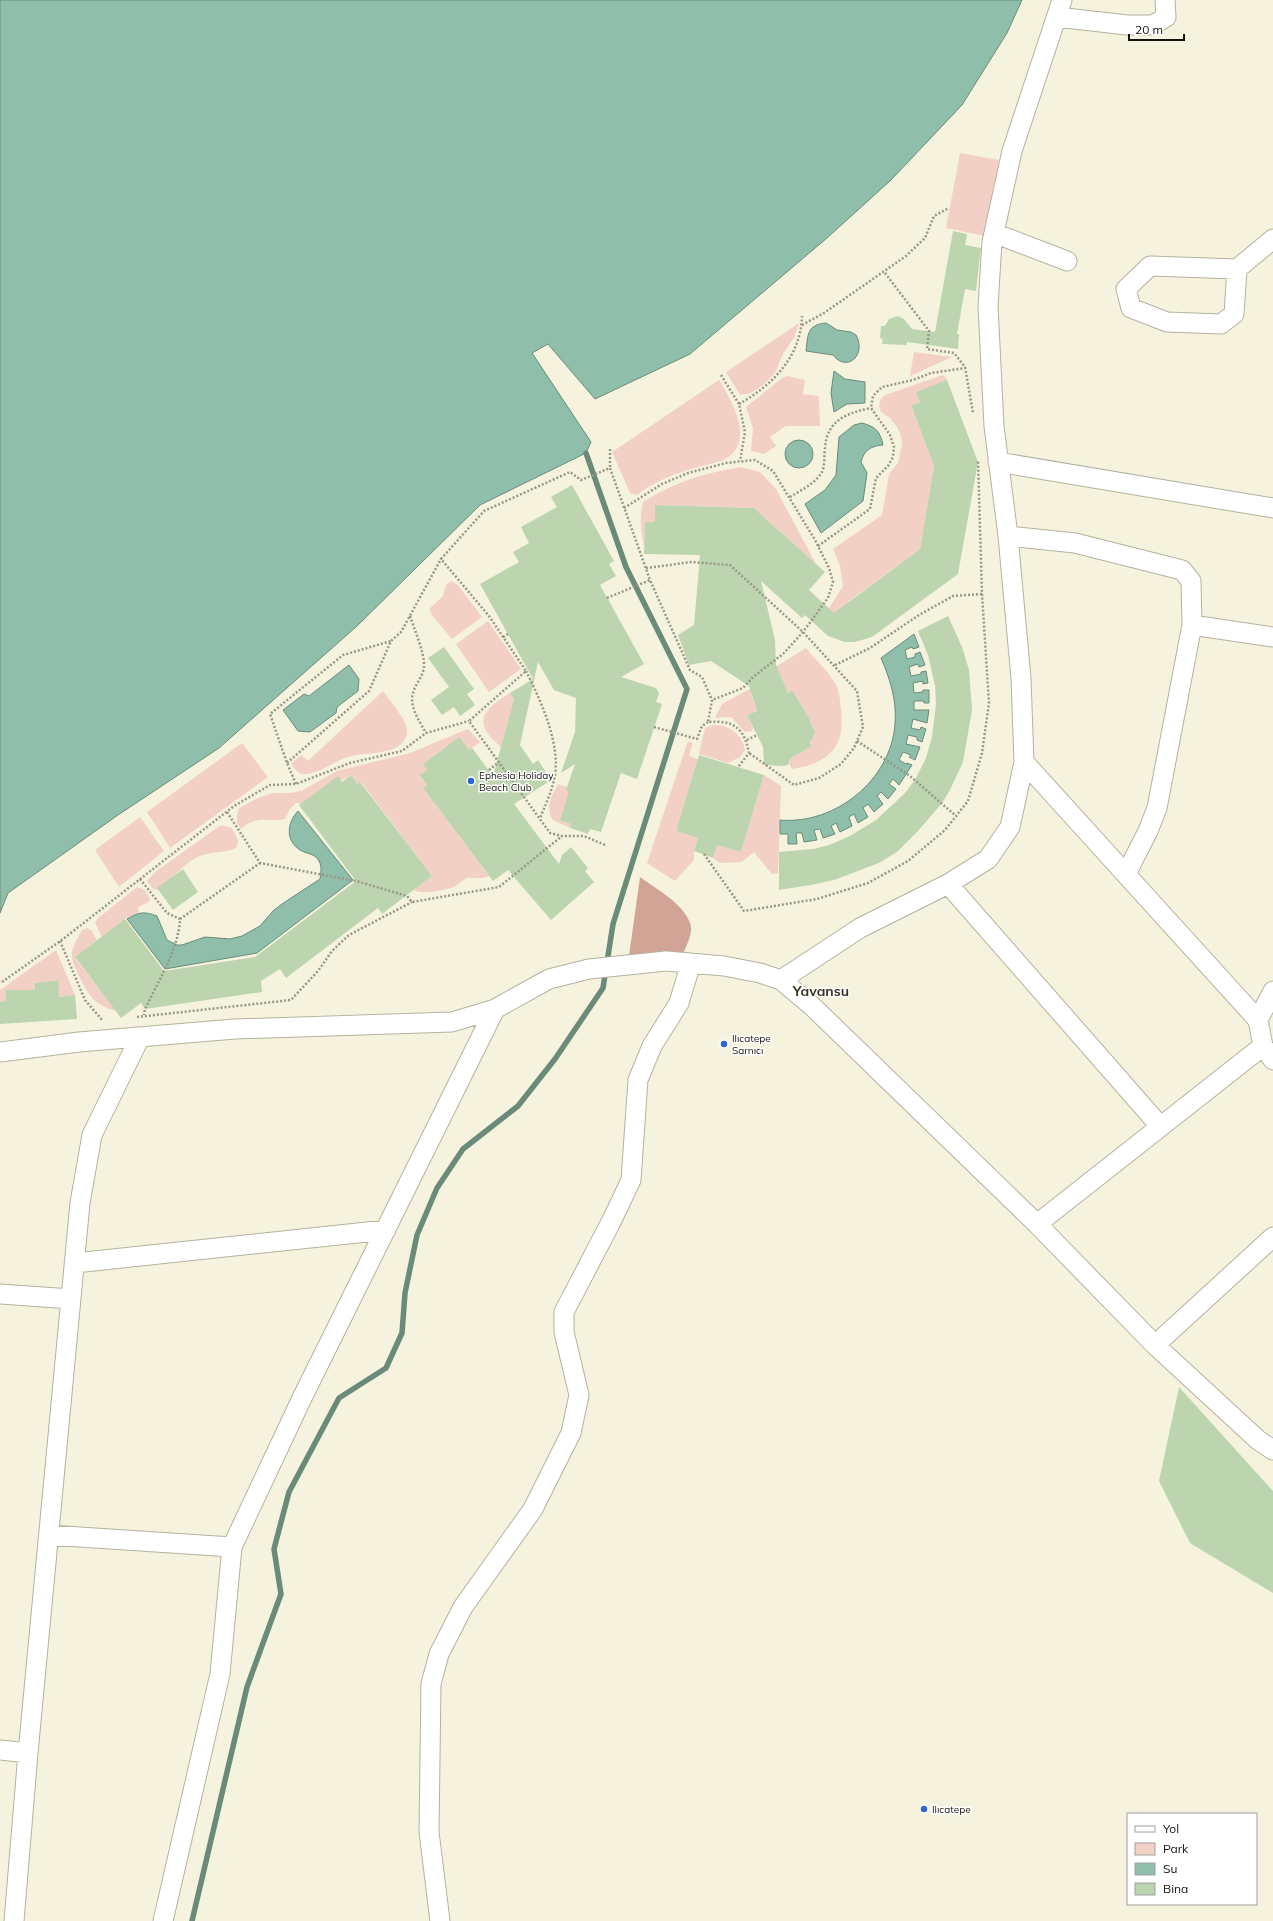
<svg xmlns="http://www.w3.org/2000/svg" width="1273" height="1921" font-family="Mulish,sans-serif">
  <rect width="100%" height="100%" fill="#f5f3de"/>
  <!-- green -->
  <path fill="#f3d0c5" d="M960,153l39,7 -15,76 -38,-8z
    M799,323l-4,13 -12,18 -8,19 -12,12 -12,8 -11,2 -14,-23z
    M914,352l38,5 -42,19z
    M943,375l4,5 -27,22 -9,3 23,61 -14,83 -71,52 2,15 -25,-3 17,-27 -3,-20 -7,-17 49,-34 7,-41 9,-11 4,-19 -1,-8 -4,-9 -7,-9 -9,-6 -2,-6 2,-7 4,-4z
    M787,376l18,4 -2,14 16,2 1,30h-34l-16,11 6,9 -12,8 -13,-3 2,-23 -7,-21 36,-29z
    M719,380c13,21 37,62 6,79 -8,4 -19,6 -27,8 -22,6 -43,14 -61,28l-7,-2 -18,-41z
    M741,467l19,5 16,17 40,75 -62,-56 -99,-3v17h-10l-1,25c-3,-16 -5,-29 -1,-45 32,-20 61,-29 98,-35z
    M451,581l7,4 24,32 -30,22 -21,-25 -1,-6 13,-12 3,-11z
    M488,621l33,48 -32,23 -33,-48z
    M806,648c9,11 22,23 29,35 5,8 5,18 6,27 5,38 -14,54 -49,59l-3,-6 1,-4 22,-13 -2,-5 5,-8 -6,-15 -17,-28 -4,3 -7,-16 -30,17 6,17 -10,4 6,13 -1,3 -7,1 -14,-15 -16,1 7,-14 33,-18 8,-11z
    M383,691c7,10 26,31 24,42 -1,8 -7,13 -14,16 -12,5 -32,4 -45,8 -14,4 -28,17 -43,17 -6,1 -10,-5 -14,-10l10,-9 7,6z
    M510,693l4,6 -13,48c-30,-24 -18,-38 9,-54z
    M713,725c16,-1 29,9 32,25l-5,7 -12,6 -29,-9 6,-26z
    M468,729l12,13 -11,8 -21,-5 -25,19 4,6 -8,6 8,9 -4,3 66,88c-8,4 -14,1 -21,2 -5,1 -9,7 -14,9 -9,3 -33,8 -40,3l18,-14 -71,-94 -4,2 -6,-9 -52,30 1,-2h-4l-6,6 -5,10c-19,4 -27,-5 -44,10l-4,-6v-8l2,-7 17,-9 16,-6h19l12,-3 34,-19 73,-18z
    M688,741l5,2 -4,13 9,3 -22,72 22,7 -4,13v9l-19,21 -28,-18z
    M242,743l26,34 -98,71 -23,-36z
    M764,775l17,11 -3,87 -6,1 -18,-22 -12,10 -22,1 -7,-5 4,-13 24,7z
    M558,784l9,3 2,4 -9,29 11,4 -1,4 -17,-8c-8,-13 -2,-23 5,-36z
    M140,817l24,34 -45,36 -24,-37z
    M221,825l11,3 6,12 -1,7c-12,7 -25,4 -37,9 -14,5 -29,24 -41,34l-6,-1 -6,-8 8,-9z
    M137,887l8,3 5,9 -1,3 -11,5 1,5 -14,7 -23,18 -7,-14 2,-4z
    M87,928l4,2 6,10 -22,18 41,53c-23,-6 -28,-17 -38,-37 -3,-6 -7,-14 -6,-21 1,-8 6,-16 10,-23z
    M56,950l19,45 -16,2 -2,-17 -22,3v16l-30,-9 1,11 -6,1v-12z"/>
  <!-- forest -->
  <path fill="#d2a495" d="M640,877c16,12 43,26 50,46 4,8 -3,21 -6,29l-55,4z"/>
  <!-- water -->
  <path fill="#8fbfaa" stroke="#6a8b7a" d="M0,0h1022l-15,33 -45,72 -71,75 -64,58 -137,116 -95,45 -47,-55 -16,9 59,89 -5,11 -106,52 -123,121 -138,122 -101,67 -110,78 -8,20z
    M826,323l11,7 14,2 5,3c11,20 -9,38 -23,20l-27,-4c2,-17 1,-26 20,-28z
    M834,371l11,8 20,3v21l-18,1 -13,8 -3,-19z
    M862,423c14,4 18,8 21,22 -12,1 -19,5 -22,17l6,11 -4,28 -42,32 -16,-29 20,-14 11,-15 3,-38 15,-12z
    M785 454a14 14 0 1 1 28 0a14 14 0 1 1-28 0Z
    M914,634l5,13 -6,2 -1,-2 -7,3 2,9 8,-2v-3l5,-2 5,13 -6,2 -1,-3 -9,3 2,9 10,-2v-2l5,-1 2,12 -5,1v-3l-10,2 1,10 9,-1v-2h6v13h-5v-2h-10v9h15l-2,13 -14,-4 -2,9 9,2 1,-3 5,2 -4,13 -5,-2v-3l-9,-2 -2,9 14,3 -5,13 -6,-3 2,-2 -8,-3 -4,8 7,4 1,-1 5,2 -13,20 -6,-6 -4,5 7,5 -8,10 -7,-7 -4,4 6,8 -9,8 -6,-8 -5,4 5,9 -10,6 -4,-9 -5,3 3,9 -12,6 -4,-9 -5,3 4,8 -12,4 -3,-9 -6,1 3,10 -13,2 -2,-9h-6l1,11h-9v-10h-8v-14c55,5 111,-40 115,-96 2,-24 -5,-45 -14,-66z
    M349,665l10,14 -1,12 -21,16 -1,6 -26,19 -12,-1 -15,-21 21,-16 5,2z
    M298,811l55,69 -96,73 -92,16 -38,-50c12,-7 17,-8 30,-3l10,24 10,5h5l23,-8 25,2 12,-3 18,-10 13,-15 9,-7 38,-25c1,-6 2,-13 -1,-18 -4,-8 -13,-7 -19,-11 -15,-10 -13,-27 -2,-39z"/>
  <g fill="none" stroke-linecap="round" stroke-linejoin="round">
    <!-- stream -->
    <path stroke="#6a8b7a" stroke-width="5.5" d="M192,1921l55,-234 34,-93 -7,-45 15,-57 50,-94 47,-30 16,-35 3,-40 12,-58 20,-47 26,-39 55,-43 37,-47 48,-71 10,-64 74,-235 -61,-122 -40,-114"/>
  </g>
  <!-- building -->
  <path fill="#bcd5ae" d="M953,231l14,3 -2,11 16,3 -5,43 -11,-2 -8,45h2l-1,15 -51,-7v3l-25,-1 1,-5 -3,-1 1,-12h4l4,-7 9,-3 6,3 8,10 23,3z
    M947,380l31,82 -20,112 -86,63 -17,5h-10l-17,-6 -23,-21 -3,3 -41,-37 14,59 1,25 12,28 4,-3 17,28 6,15 -5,10 2,3 -22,13 -2,6 -5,1 -19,-1 -1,-18 -16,-32 10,-4 -8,-25 -38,-25 -22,4 -11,-30 16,-10 6,-70 -56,-1 1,-32h10v-17l99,3 71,64 -16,18 25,23 86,-64 14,-83 -23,-61 9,-3 -4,-10z
    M572,485l42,76 -5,3 7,12 -16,9 44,79 -23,13 35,11 3,5 -3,9 6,2 -25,75 -16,-6 -20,59 -11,-3 -2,5 -18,-6 1,-4 -11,-4 9,-29 -3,-1 9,-26 -14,9 14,-41 1,-34 -22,-8 -16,-28 -18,83 13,19 5,-4 13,20 -37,24 45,60 3,-9 9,-8 17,21 -3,3 9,11 -43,38 -43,-50 -15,11 -70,-93 4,-3 -8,-10 8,-5 -4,-6 36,-27 10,13 3,-2 21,28 21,-77 -4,-6 23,-14 -53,-95 39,-22 -6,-10 16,-9 -8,-16 36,-20 -6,-10z
    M948,616l14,31 7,23 3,40 -9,52 -13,28 -8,13 -24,28 -21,21 -18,11 -45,17 -23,5 -32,5v-38l34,-3 16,-4 21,-9 26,-16 28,-26 11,-14 11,-22 6,-21 4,-33 -1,-18 -7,-31 -10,-24z
    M444,647l30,42 -7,5 8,11 -15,11 -6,-9 -12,8 -11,-15 18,-13 -21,-29z
    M699,755l65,20 -23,77 -24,-7 -4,13 -19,-7 4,-13 -22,-7z
    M351,775l6,9 3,-2 72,94 -50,38 -4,-6 -92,70 -6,-9 -19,12 1,11 -117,17 -4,-6 -20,15 -46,-61 50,-38 39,52 91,-14 101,-76 -57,-76 39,-29 4,6z
    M183,869l15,23 -25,18 -16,-22z
    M58,980l1,17 16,-2 2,24 -77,5v-22l6,-1 -1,-11h30v-7z
    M1179,1387l94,104v102l-83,-50 -31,-62z"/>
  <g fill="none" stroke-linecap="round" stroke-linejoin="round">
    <!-- minor casing -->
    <g stroke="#b4b29f" stroke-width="21">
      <path id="minor" d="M1057,17l70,8h26l13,-8 -1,-17
        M994,233l73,28
        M1237,269l-3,45 -13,10 -54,-2 -36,-14 -5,-19 24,-23 87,3 36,-30
        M998,462l275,46
        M1008,536l67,7 107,27 9,11 1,44 -35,183 -9,23 -22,43
        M1192,625l81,12
        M1024,762l234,258
        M948,884l212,242
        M781,980l79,-52 88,-44 40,-25 22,-32 14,-65 -3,-84 -13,-142 -14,-110 -6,-120 4,-64 20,-91 50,-151
        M1263,1046l10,14
        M0,1052l79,-10 156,-13 217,-7 43,-13 54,-30 40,-10 77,-8 58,5 36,7 21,7 31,26 225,218 118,121 103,95 15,10
        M1037,1224l226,-178 -5,-26 15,-29
        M75,1263l311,-33
        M0,1294l71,5
        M1155,1345l118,-108
        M49,1535l183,12
        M0,1750l28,3
        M14,1921l14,-168 52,-550 12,-68 48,-98
        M163,1921l57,-247 12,-127 70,-149 193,-389
        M440,1921l-11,-89 2,-148 8,-30 24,-47 70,-98 38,-76 8,-38 -15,-63v-20l47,-90 20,-42 7,-100 14,-34 27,-43 12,-40"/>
    </g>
    <!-- path -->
    <path stroke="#999788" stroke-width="2.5" stroke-dasharray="2 2" stroke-linecap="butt" d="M885,273l44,58 -2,18 27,4 11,14 8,46
      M802,325l22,-12 82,-57 19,-18 9,-22 15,-8
      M721,375l18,29 6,28 -5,29
      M739,404c34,-19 62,-48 63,-88
      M610,449v19
      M790,497c11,-7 25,-13 32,-25 3,-6 2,-17 3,-24 2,-28 22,-35 46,-40
      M624,508l38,-24 26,-11 38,-10 29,-3 18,11 42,69 14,28 4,14 -5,16 -25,34 -20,22 -30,23 -10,11 -31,12
      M818,546l52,-37 6,-31 12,-12 5,-9 1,-10 -4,-12 -19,-27 2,-12 9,-9 31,-7 18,-7 34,-5
      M646,568l46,-6 38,3 73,67 54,59 6,36 -9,21 -13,16 -22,14 -25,7 -45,-32
      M607,598l43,-18
      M410,616c4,13 15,37 14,51 -1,10 -9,17 -11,26 -4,14 7,29 13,40
      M503,637l5,-3
      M835,665l35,-17 49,-33 34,-19 29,-2
      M526,671c15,30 36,75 28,109 -3,13 -9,26 -14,38
      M654,727l43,12 5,-13 6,-4
      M747,740l10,-5
      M857,741l53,35 46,40
      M287,763l82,-72 22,-50 10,-9 40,-73
      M489,770l10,-8
      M296,784l-9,-21 -17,-49 73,-59 48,-14
      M227,812l33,51 96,18 51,15 5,6 87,-15 63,-51
      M605,845l-21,-9h-22l-12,-3 -81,-112 57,-50 -37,-55 -48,-57 43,-48 86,-39 11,8 29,-12 40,112 40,90 12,7 10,23 -4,22c25,-2 36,5 41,31l-11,14
      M704,854l40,57 73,-12 51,-16 40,-22 37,-31 23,-29 14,-48 7,-50 -7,-109 -4,-134
      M140,879l27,34 13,6c-1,29 -22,63 -35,90l-1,6
      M180,919l80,-56
      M60,941l25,59 18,21
      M2,982l61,-43 171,-133 36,-21 26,-1 54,-21 52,-12 24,-18 43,-12
      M137,1017l154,-17 27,-29 14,-20 17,-16 63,-33"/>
    <!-- minor -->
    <use href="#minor" stroke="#fff" stroke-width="19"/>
  </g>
  <!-- markers -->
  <g fill="#2e64d3" stroke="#fff" stroke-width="1.5">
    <circle cx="471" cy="781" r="4"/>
    <circle cx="724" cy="1044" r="4"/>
    <circle cx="924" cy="1809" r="4"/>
  </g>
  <g text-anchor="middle" stroke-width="3" stroke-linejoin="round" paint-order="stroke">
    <!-- poi labels -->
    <g font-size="10" fill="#12110a" stroke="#fff" text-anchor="start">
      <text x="479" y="779">Ephesia Holiday<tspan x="479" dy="12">Beach Club</tspan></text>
      <text x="732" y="1042">Ilıcatepe<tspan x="732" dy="12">Sarnıcı</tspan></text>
      <text x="932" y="1813">Ilıcatepe</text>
    </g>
    <!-- district labels -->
    <g font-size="14" font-weight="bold" fill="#373625" stroke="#fff">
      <text x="821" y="996">Yavansu</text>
    </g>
  </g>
  <!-- legend -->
  <rect x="1127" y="1813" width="130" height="92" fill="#ffffff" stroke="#a0a09d"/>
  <rect x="1135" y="1826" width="20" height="6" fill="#ffffff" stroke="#a0a09d"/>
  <text x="1163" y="1833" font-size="12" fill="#12110a">Yol</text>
  <rect x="1135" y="1843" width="20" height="12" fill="#f3d0c5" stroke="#a0a09d"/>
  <text x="1163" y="1853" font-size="12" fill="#12110a">Park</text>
  <rect x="1135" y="1863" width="20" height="12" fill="#8fbfaa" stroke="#a0a09d"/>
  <text x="1163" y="1873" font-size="12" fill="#12110a">Su</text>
  <rect x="1135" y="1883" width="20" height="12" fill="#bcd5ae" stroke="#a0a09d"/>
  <text x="1163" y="1893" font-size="12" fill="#12110a">Bina</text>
  <!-- scale -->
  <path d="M1129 34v6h55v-6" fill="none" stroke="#12110a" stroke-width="2"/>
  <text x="1135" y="34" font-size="12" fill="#12110a" stroke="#ffffff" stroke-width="3" paint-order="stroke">20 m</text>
</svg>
